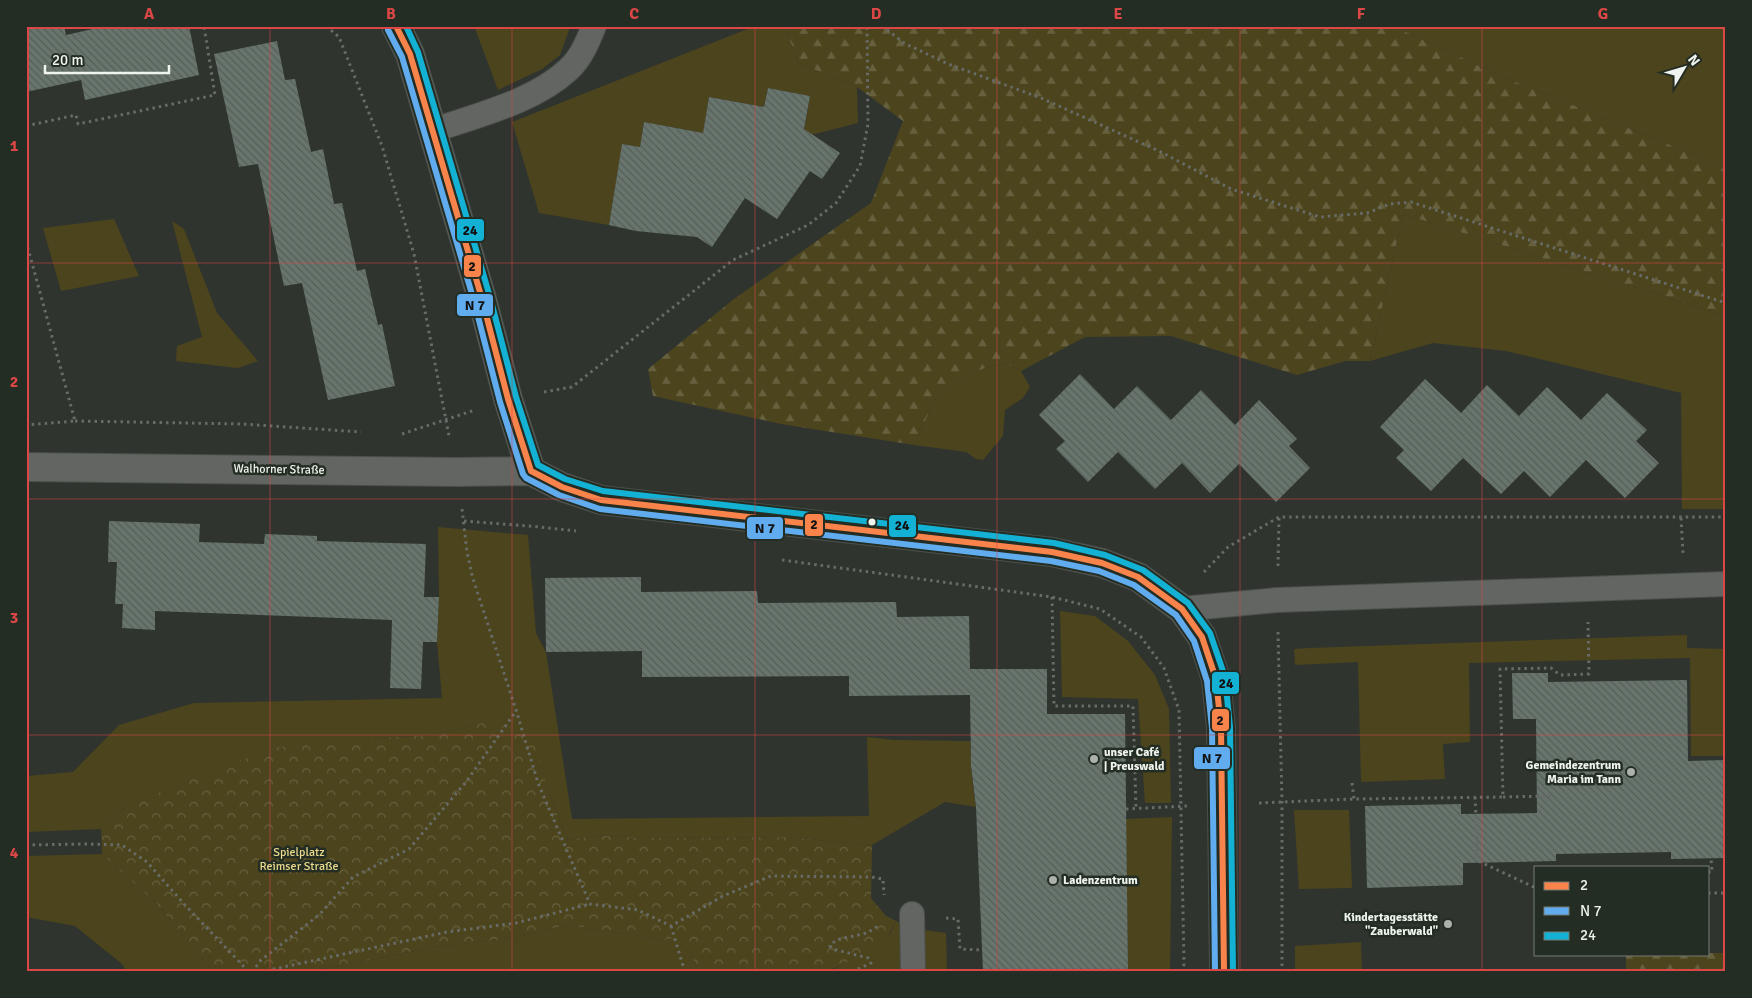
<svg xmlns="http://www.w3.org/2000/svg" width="1752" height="998" font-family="Signika,sans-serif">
  <defs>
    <pattern id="forest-firs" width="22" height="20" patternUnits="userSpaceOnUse" patternTransform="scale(1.25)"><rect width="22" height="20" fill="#4c441d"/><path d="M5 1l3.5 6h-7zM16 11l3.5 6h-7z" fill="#66603e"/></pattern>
    <pattern id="park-crowns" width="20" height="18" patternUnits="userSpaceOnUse" patternTransform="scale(1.25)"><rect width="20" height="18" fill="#4c441d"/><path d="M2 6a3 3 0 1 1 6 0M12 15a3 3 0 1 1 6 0" fill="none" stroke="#66603e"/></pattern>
    <pattern id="building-back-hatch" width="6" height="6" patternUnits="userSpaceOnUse" patternTransform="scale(1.25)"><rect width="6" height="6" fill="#68756d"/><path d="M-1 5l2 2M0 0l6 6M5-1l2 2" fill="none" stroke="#565d58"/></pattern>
  </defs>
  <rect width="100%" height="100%" fill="#2f342f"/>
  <!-- green -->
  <path fill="#4c441d" d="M474,26h95v4l-9,25 -18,14 -44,21z
    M755,26h29l15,37 58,24 1,36 -55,14 7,-41 -42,-8 -4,19 -55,-10 -6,36 -59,-11 -4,25 -18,-3 -13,81 -70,-12 -27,-91z
    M1393,26h333v142l-220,-90z
    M1403,214l323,102v193h-44l-1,-116 -175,-42 -73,-8 -63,18z
    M114,219l25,57 -78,15 -18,-63z
    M172,221l12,8 33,84 41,48 -20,7 -62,-7 1,-15 25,-9z
    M1008,364l13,7 9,16 -7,11 -18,12 -2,26 -20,24 -7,-1 -10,-7 -52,-7 24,-52 33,-20 20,-7z
    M438,527l90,8 8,98 10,19 26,167 297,-3 -2,-79 27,3 76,1 2,37 4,29 -31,-5 -73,43 -87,-8 -142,1 -44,-3 -31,5 -21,-52 -65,-65 -49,12 -57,3 -250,68 -25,23 -75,3v-56l47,-4 46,-47 75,-22 248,-5 -5,-56 2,-45z
    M1060,611l35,5 33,25 27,34 14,34 2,94h-26l-7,-104 -76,-2z
    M1687,635v13l39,1v107h-35l-1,-98 -221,5 1,79 -27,2 2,35 -84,3 -3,-120 -63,3 -1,-16 15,-1z
    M1294,810h55l3,78 -53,1z
    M1172,817l-2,155h-42l-2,-153z
    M102,854l54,49 57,69h-86l-5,-8 -47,-38 -49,-9v-61z
    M896,921c19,9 30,9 50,12l1,39h-121l8,-3 56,-35z
    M568,925l97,15 20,-6 13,38h-389l131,-26 59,-6z
    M1361,942l1,30h-67v-26z"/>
  <!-- forest -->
  <path fill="url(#forest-firs)" d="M784,26h609l113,52 220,90v148l-323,-102 -33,147h-25l-48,14 -126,-39 -86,1 -64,34 -13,-7 -17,2 -20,7 -33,20 -24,52 -133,-21 -128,-28 -5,-27 86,-70 137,-96 32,-82 -46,-34 -58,-24z
    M1708,953h18v19h-100v-18h82z"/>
  <!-- park -->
  <path fill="url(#park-crowns)" d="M482,723l50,7 15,58 21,52 31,-5 44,3 142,-1 87,8 -1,53 15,18 10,5 -13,24 -57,27h-128l-13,-37 -20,5 -97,-15 -69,15 -59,6 -131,26h-96l-57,-69 -54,-49 -1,-25 25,-23 145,-58 105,-10 57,-3z"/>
  <!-- building -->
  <path fill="url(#building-back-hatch)" d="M26,26h38l2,9 40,-9h83l10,49 -114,25 -4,-20 -55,12z
    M277,41l8,39 10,-1 16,73 12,-3 11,55 8,-1 15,68 8,-2 13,56 4,-1 13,62 -67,14 -26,-117 -18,3 -26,-122 -19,3 -25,-113z
    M768,88l42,8 -6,33 36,24 -18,26 -12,-8 -33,48 -32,-21 -33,49 -15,-10 -61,-6 -27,-6 13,-81 18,3 4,-25 59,11 6,-36 55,10z
    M1080,374l34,35 23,-23 34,34 30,-30 34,35 24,-25 38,39 -8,7 21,22 -34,34 -37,-38 -29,29 -28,-30 -27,26 -37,-37 -30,30 -32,-33 9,-8 -26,-26z
    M1425,379l36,34 26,-28 32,31 28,-29 34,33 26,-27 40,37 -11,11 23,22 -34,35 -39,-38 -36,37 -26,-26 -23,23 -38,-36 -32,33 -35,-33 8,-8 -24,-23z
    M109,521l91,3 -1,18 65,2 1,-10 52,2v5l109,3 -2,53h15l-2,45h-14l-2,47 -31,-1 2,-68 -237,-9v19l-33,-2 1,-24h-8l2,-42h-9z
    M641,577v15l116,-1 1,12 138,-1 1,15 72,-1 1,53h77v45h78l3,258h-145l-7,-165 -5,-41 -1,-71 -121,1v-20l-207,1v-26l-96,1 -1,-74z
    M1512,673h36v9l139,-2 1,81 37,-1 1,98 -55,1v-7l-115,2v7l-93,2v22l-96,3 -2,-82 96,-2v10l76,-1 -1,-94h-23z"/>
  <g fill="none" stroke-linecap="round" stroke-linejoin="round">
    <!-- service casing -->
    <g stroke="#4b4f4b" stroke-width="26">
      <path id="service" d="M432,131c45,-16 102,-29 137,-62 12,-11 19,-28 25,-43
        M1182,609l95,-9 449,-16
        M912,914l1,58"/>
    </g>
    <!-- minor casing -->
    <g stroke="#4b4f4b" stroke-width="30">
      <path id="minor" d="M396,26l14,28 72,245 26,100 23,72 31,16 39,13 451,52 50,11 36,14 44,32 20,28 14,42 5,49 3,244
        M26,467l431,5 74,-1"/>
    </g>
    <!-- path -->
    <path stroke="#686b67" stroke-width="3" stroke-dasharray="2.5 4" stroke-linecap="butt" d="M326,26l13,11 43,109 32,108 35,182
      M882,26l22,17 44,21 93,34 120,54 70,37 89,28 47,-4 23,-9 21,-2 315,101
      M26,126l50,-11 2,9 137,-29 -11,-69
      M26,241l49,180 -49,4
      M544,392l28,-5 161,-127 75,-35 28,-22 24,-37 8,-42 -1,-98
      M75,421l167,3 119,8
      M402,434l73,-24
      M462,509l5,43 6,27 43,131 22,73 52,121 48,6 33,16 52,-30 48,-20 100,1 12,2 1,16
      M1681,518l2,35
      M464,521l76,6 36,4
      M782,560l270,37 48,12 41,28 23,31 15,42 5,254 -2,8
      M1278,566l1,-49
      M1204,572l24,-25 51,-30h447
      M1052,597l2,109h79l3,103
      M1278,632l4,170v170
      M1352,783l2,16
      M1475,797l3,64 58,27
      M1503,797l50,-1
      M1259,803l95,-4 149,-2 -3,-128 51,-1 9,7 29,-1 -1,-52
      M1126,809l61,-3
      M26,845l62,-1 34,1 25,17 38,43 64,67
      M1708,872h4l-1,-14
      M1708,893h18
      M946,918l12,1 2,30 22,1
      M671,926l14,46
      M252,972l9,-12 58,-45 34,-38 56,-28 57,-67 50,-71
      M260,972l187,-40 69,-9 74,-19
      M852,972l19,-9 -3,-5 -35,-9 -3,-3 6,-6 31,-7 11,-7"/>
    <!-- service -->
    <use href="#service" stroke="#626562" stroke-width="24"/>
    <!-- minor -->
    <use href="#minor" stroke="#626562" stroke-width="28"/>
    <!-- bus-1 casing -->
    <g stroke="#242d23" stroke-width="10">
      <path id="bus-1" d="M396,26l14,28 72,245 26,100 23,72 31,16 39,13 451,52 50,11 36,14 44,32 20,28 14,42 5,49 3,244"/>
    </g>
    <!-- bus-2 casing -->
    <g stroke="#242d23" stroke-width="10">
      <path id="bus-2" d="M388,30l14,27 72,244 26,101 23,72 3,4 33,17 41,14 451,52 48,10 35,14 42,30 18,26 13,40 5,47 3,244"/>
    </g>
    <!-- bus-3 casing -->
    <g stroke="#242d23" stroke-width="10">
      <path id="bus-3" d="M406,26l12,26 72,245 26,100 22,68 27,14 38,12 451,52 51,12 38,15 45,33 22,30 15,44 5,50 3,245"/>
    </g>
    <!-- bus-1 -->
    <use href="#bus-1" stroke="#f8844c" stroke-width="6"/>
    <!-- bus-2 -->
    <use href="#bus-2" stroke="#60acee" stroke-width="6"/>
    <!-- bus-3 -->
    <use href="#bus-3" stroke="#13b2d5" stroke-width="6"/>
  </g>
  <!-- grid -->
  <path fill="none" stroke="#da4746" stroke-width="1" stroke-opacity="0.55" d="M270,26v946M512,26v946M755,26v946M997,26v946M1240,26v946M1482,26v946M26,263h1700M26,499h1700M26,735h1700"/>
  <!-- markers -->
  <circle fill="#eff5ee" stroke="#242d23" stroke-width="2" cx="872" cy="522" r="4.5"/>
  <g fill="#acb1ab" stroke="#242d23" stroke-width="2">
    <circle cx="1094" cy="759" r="5"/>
    <circle cx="1631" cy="772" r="5"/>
    <circle cx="1053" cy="880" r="5"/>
    <circle cx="1448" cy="924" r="5"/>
  </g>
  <g text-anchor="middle" stroke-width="5" stroke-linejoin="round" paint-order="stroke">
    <!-- street labels -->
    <g font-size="12" fill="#eff5ee" stroke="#242d23">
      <text transform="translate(279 469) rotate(1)" y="4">Walhorner Straße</text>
    </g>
    <!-- poi labels -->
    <g font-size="12" font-weight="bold" fill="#eff5ee" stroke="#242d23" text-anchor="start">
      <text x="1104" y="756">unser Café<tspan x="1104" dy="14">| Preuswald</tspan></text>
      <text x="1621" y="769" text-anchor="end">Gemeindezentrum<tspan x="1621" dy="14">Maria im Tann</tspan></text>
      <text x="1063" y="884">Ladenzentrum</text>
      <text x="1438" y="921" text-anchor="end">Kindertagesstätte<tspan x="1438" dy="14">"Zauberwald"</tspan></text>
    </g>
    <!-- park labels -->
    <g font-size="12" fill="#ebdb8b" stroke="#242d23">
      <text x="299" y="856">Spielplatz<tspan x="299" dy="14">Reimser Straße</tspan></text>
    </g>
  </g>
  <g stroke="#242d23" stroke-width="2">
    <rect x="456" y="218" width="29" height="24" rx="5" fill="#13b2d5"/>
    <rect x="463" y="254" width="19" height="24" rx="5" fill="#f8844c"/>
    <rect x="456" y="293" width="38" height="24" rx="5" fill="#60acee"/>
    <rect x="804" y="513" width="20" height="24" rx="5" fill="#f8844c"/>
    <rect x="888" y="514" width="29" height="24" rx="5" fill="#13b2d5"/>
    <rect x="746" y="516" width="38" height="24" rx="5" fill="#60acee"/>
    <rect x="1211" y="671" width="29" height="24" rx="5" fill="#13b2d5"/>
    <rect x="1211" y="708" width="19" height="24" rx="5" fill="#f8844c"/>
    <rect x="1193" y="746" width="38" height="24" rx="5" fill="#60acee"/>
  </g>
  <g font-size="14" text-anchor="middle" font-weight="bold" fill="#111">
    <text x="470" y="235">24</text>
    <text x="472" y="271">2</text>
    <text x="475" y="310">N 7</text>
    <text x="814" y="529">2</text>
    <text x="902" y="530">24</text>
    <text x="765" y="533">N 7</text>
    <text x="1226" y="688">24</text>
    <text x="1220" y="725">2</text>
    <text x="1212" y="763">N 7</text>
  </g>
  <!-- border -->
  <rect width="1752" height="998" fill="none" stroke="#242d23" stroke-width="55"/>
  <!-- legend -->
  <rect x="1534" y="866" width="175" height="90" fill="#242d23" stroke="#757d74"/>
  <rect x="1544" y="882" width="25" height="8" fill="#f8844c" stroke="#757d74"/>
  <text x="1580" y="890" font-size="15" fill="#eff5ee">2</text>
  <rect x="1544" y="907" width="25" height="8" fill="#60acee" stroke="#757d74"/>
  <text x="1580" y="916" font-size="15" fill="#eff5ee">N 7</text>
  <rect x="1544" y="932" width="25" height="8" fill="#13b2d5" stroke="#757d74"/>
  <text x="1580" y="940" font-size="15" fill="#eff5ee">24</text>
  <!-- north arrow -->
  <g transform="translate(1684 68) rotate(52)" stroke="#242d23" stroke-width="4" paint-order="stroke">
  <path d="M0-4L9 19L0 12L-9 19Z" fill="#eff5ee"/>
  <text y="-8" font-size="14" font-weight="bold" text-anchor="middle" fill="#eff5ee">N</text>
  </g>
  <!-- scale -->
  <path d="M45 65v8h124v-8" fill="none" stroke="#eff5ee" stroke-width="2.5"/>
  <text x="52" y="65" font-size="15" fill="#eff5ee" stroke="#242d23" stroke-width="4" paint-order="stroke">20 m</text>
  <rect x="28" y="28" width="1696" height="942" fill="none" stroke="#da4746" stroke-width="2"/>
  <g font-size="16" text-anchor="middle" font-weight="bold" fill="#da4746">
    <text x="149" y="19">A</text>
    <text x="391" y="19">B</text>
    <text x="634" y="19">C</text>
    <text x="876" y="19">D</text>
    <text x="1118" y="19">E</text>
    <text x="1361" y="19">F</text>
    <text x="1603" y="19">G</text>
    <text x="14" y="151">1</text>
    <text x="14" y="387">2</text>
    <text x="14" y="623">3</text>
    <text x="14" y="858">4</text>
  </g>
</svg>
